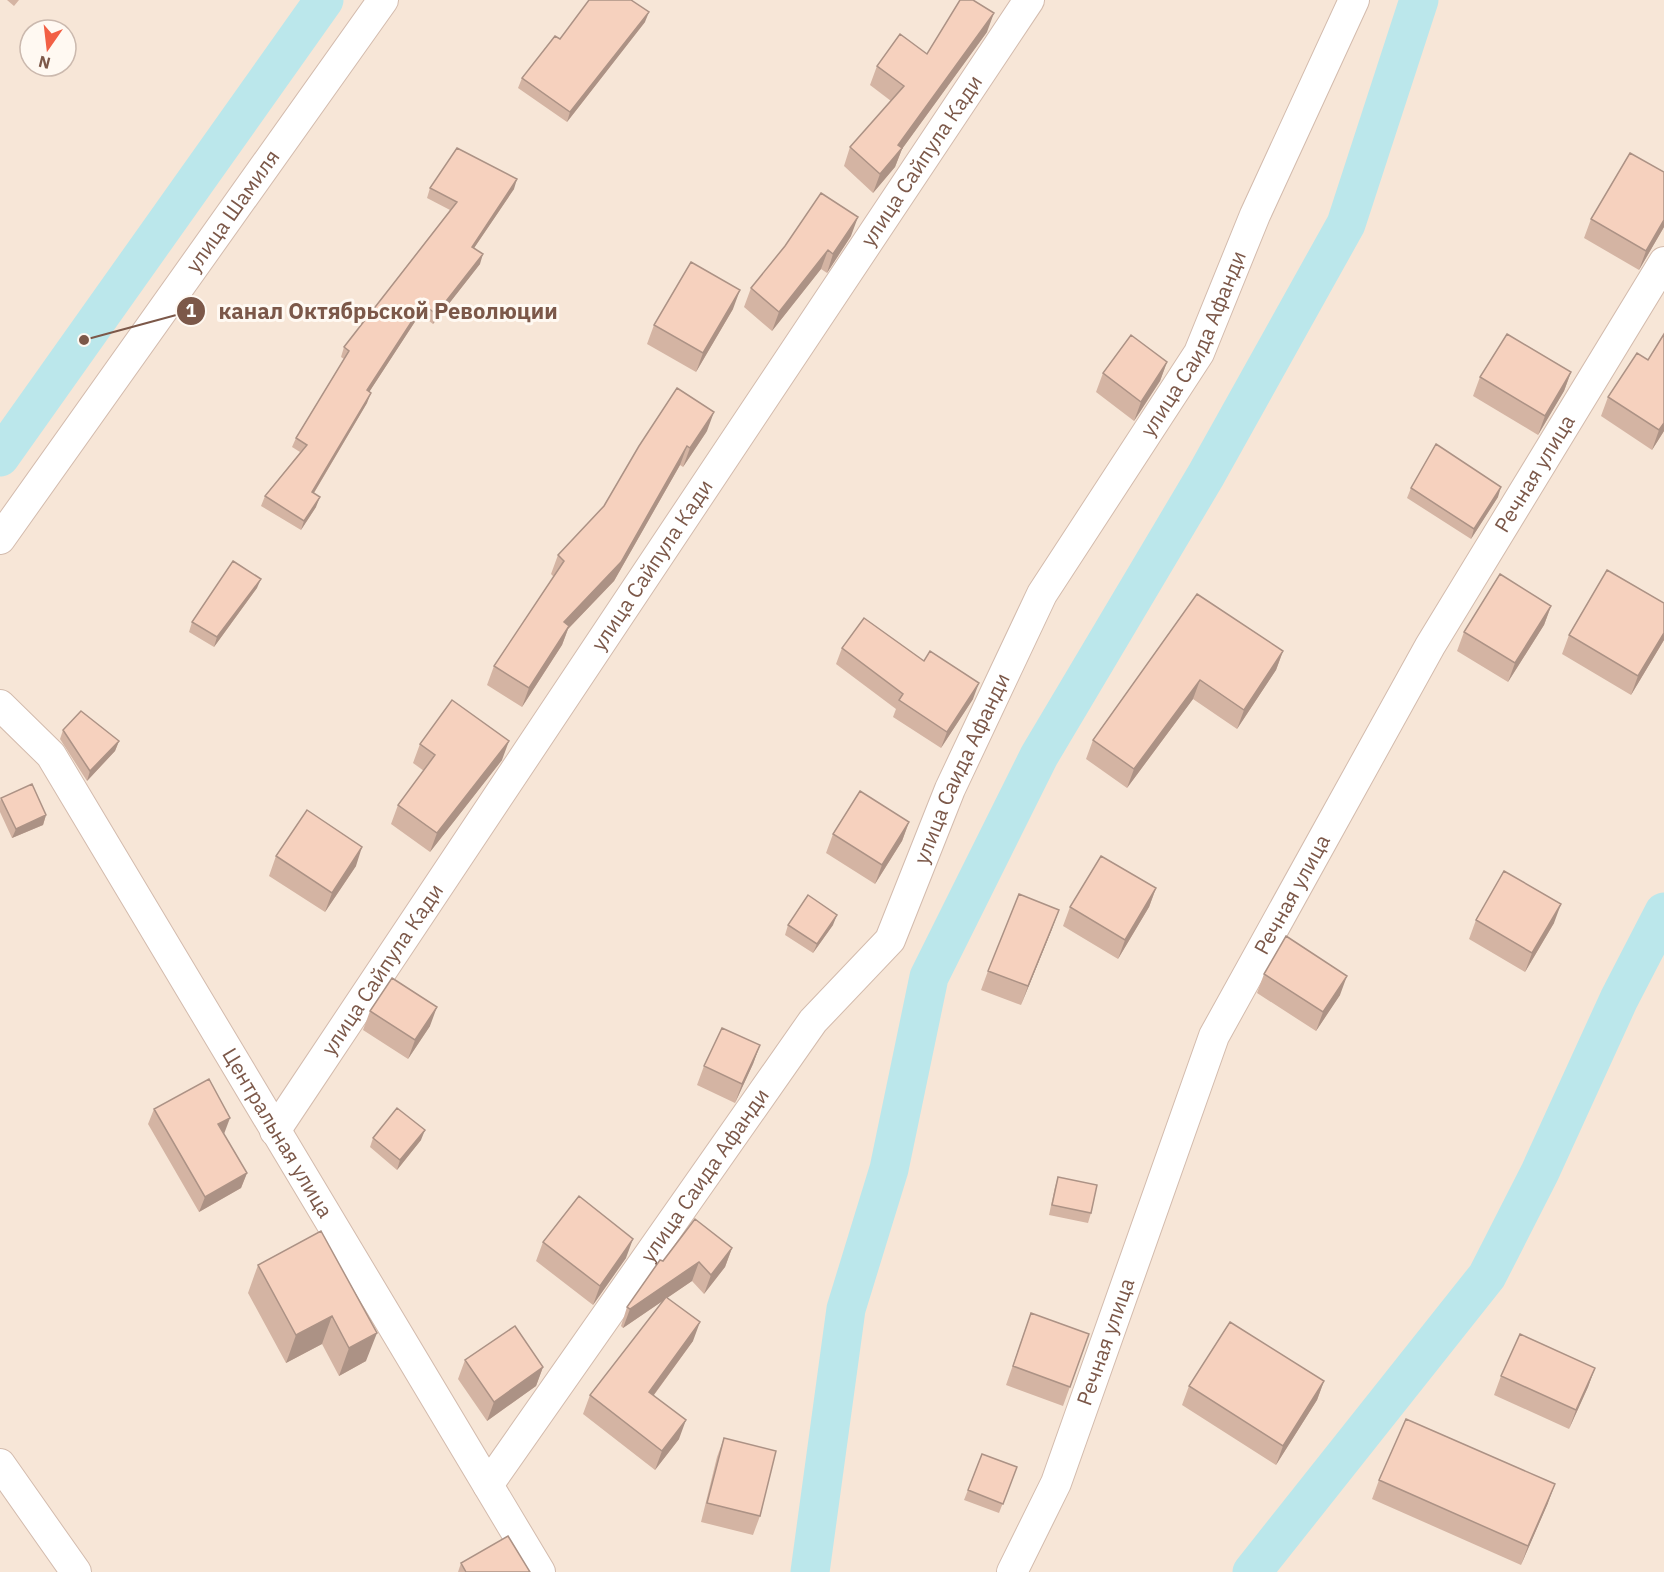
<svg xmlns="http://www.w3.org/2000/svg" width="1664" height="1572" font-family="'IBM Plex Sans',sans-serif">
  <rect width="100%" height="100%" fill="#fef5e9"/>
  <!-- residential -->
  <path fill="#f7e6d7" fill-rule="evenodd" d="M0,0h1664v1572h-1664zM30,30h36v36h-36z"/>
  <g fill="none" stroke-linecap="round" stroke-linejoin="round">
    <!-- canal -->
    <path stroke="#bbe7eb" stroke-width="39" d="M0,457l324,-457
      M810,1572l36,-263 43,-140 40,-192 110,-221 167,-281 140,-251 73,-224
      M1252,1572l235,-296 53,-104 79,-173 45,-87"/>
    <!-- street casing -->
    <g stroke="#d3bbad" stroke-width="32">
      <g id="street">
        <path id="s1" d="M0,539l383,-539"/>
        <path id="s2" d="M0,705l51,50 489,817"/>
        <path id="s3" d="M275,1131l754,-1131"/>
        <path d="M0,1464l76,108"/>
        <path id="s4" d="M488,1485l325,-464 77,-81 60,-151 92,-195 157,-241 56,-138 99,-215"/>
        <path id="s5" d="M1012,1572l44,-89 158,-447 216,-390 234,-384"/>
      </g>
    </g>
    <!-- street -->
    <use href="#street" stroke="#fff" stroke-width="30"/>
  </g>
  <!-- wall -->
  <path fill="#d4b4a3" d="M7,0h12l-5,6z
    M645,22l-78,100 -49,-34 4,-10 38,-39z
    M987,32l-85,117 -7,18 -22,26 -29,-27 6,-19 41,-46 -21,-16 7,-19 50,-12z
    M430,188l84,1 -40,59 6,16 -47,60 -13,-10 -51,78 -2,11 -53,90 2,14 -15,23 -40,-24 4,-10 35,-44 -8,-5 4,-9 48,-79 -3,-2 3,-10 106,-137 -23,-12z
    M1591,219l73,8 -25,43 -55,-32z
    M851,236l-24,37 -6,-4 -49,62 -28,-24 7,-19z
    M733,309l-37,63 -49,-28 7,-19z
    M1648,360l16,71 -12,19 -51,-34 7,-19z
    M1167,362l-7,19 -26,40 -38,-29 7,-19z
    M1571,372l-7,19 -26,44 -65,-39 7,-19z
    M707,431l-24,36 -3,-2 -66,116 -46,48 -6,16 -40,62 -35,-22 7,-19 60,-89 -3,-3 7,-19 46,-49z
    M1411,488l87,9 -27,42 -64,-41z
    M257,588l-43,59 -25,-15 3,-10z
    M1197,594l86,57 -7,19 -39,59 -44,-30 -66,89 -41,-29 7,-19z
    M1551,606l-7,19 -36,57 -51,-31 7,-19z
    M1569,635l95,5 -33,55 -69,-41z
    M842,648l82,13 49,38 -32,49 -48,-31 3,-8 -60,-45z
    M63,730l56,11 -4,10 -28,30 -27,-42z
    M420,744l82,16 -72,92 -39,-28 7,-19 26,-34 -11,-8z
    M1,798l45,17 -3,10 -31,13 -12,-26v-11z
    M909,822l-7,19 -27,43 -49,-31 7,-19z
    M276,856l80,10 -31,46 -56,-36z
    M1156,888l-7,19 -31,52 -55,-33 7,-19z
    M1476,920l78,3 -29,49 -56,-33z
    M788,925h45l-20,28 -28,-18z
    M1052,929l-31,76 -40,-15 7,-19z
    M1264,974l76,21 -24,36 -59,-38z
    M370,1011l60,15 -22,33 -45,-29z
    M760,1045l-7,19 -18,39 -38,-18 7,-19z
    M154,1109l70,25 23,39 -6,15 -42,24 -51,-88z
    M373,1138l48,2 -24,30 -27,-23z
    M1058,1177l33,36 -3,10 -39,-8 6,-28z
    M321,1231l45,130 -27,15 -17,-32 -36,19 -38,-70 10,-28z
    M543,1242l83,16 -33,47 -57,-44z
    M732,1248l-7,19 -21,27 -12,-13 -25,17 26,43 -39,54 25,44 -24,31 -72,-56 7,-19 74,-95 -41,28 -2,-2 6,-19 36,-46z
    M1031,1313l58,21 -26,72 -57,-21z
    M465,1360l78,7 -7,19 -49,35 -29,-42z
    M1595,1368l-7,19 -19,42 -75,-34 7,-19z
    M1324,1381l-7,19 -41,65 -94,-60 7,-19z
    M724,1438l36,78 -7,19 -52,-13 16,-65z
    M982,1454l35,13 -18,46 -35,-13z
    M1379,1480l169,23 -27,62 -149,-66z
    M461,1563l69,9h-72z"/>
  <!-- shaded-wall -->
  <path fill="#ac9285" d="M649,12l-4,10 -78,100 3,-10z
    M994,13l-7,19 -85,117 -7,18 -22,26 7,-19 18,-29z
    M517,179l-3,10 -46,68 4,-10z
    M858,217l-7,19 -24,37 6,-19z
    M1664,220v7l-25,43 7,-19z
    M828,250l-7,19 -49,62 7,-19z
    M483,254l-3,10 -47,60 3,-10z
    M740,290l-7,19 -37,63 7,-19z
    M423,304l-3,10 -56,86 3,-10z
    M1167,362l-7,19 -26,40 7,-19z
    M1571,372l-7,19 -26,44 7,-19z
    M371,393l-4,10 -58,98 3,-9z
    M714,412l-7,19 -24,36 7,-19z
    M1664,423v8l-12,19 7,-20z
    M687,446l-7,19 -66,116 -46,48 -6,16 -40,62 7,-19 35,-66z
    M1501,487l-3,10 -27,42 3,-10z
    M320,497l-4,10 -15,23 3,-9z
    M261,579l-4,9 -43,59 3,-10z
    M1551,606l-7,19 -36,57 7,-19z
    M1664,633v7l-33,55 7,-19z
    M1283,651l-7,19 -39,59 7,-19z
    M1200,680l-7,19 -66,89 7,-19z
    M979,683l-6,16 -32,49 6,-16z
    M119,741l-4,10 -28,30 3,-10z
    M509,741l-7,19 -72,92 7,-19z
    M46,815l-3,10 -31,13 4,-9z
    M909,822l-7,19 -27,43 7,-19z
    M362,847l-6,19 -31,46 7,-19z
    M1156,888l-7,19 -31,52 7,-19z
    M1561,904l-7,19 -29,49 7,-19z
    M1059,910l-7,19 -31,76 7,-19z
    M837,915l-4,10 -20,28 4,-9z
    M1347,976l-7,19 -24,36 7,-19z
    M437,1007l-7,19 -22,33 7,-19z
    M760,1045l-7,19 -18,39 7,-19z
    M230,1118l-6,16 -12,6 6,-16z
    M425,1130l-4,10 -24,30 3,-10z
    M247,1173l-6,15 -42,24 6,-15z
    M633,1239l-7,19 -33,47 7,-19z
    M732,1248l-7,19 -21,27 7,-19z
    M699,1262l-7,19 -69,47 7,-19z
    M332,1316l-10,28 -36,19 10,-28z
    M700,1322l-7,19 -51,70 7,-19z
    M377,1333l-11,28 -27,15 10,-28z
    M543,1367l-7,19 -49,35 7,-19z
    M1595,1368l-7,19 -19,42 7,-19z
    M1324,1381l-7,19 -41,65 7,-19z
    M686,1420l-7,19 -24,31 7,-19z
    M1555,1484l-7,19 -27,62 7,-19z"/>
  <!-- building -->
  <path fill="#f6d1be" stroke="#ac9285" stroke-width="1.5" d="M589,0h42l18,12 -79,100 -48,-34 33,-42 5,3z
    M960,0h13l21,13 -96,132 4,3 -22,26 -30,-27 54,-61 -27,-20 23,-32 27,20z
    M457,148l60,31 -45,68 11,7 -47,60 -13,-10 -56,86 4,3 -59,99 8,5 -16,24 -39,-25 42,-51 -11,-7 53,-87 -5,-4 113,-145 -27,-14z
    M1630,153l34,19v48l-18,31 -55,-32z
    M821,193l37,24 -25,37 -5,-4 -49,62 -28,-24 34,-42z
    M691,262l49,28 -37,63 -49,-28z
    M1507,334l64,38 -26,44 -65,-39z
    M1664,334v89l-5,7 -51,-33 29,-44 11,7z
    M1131,335l36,27 -26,40 -38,-29z
    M677,388l37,24 -24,36 -3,-2 -66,116 -57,60 5,4 -40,62 -35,-22 70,-105 -6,-6 46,-49 35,-60z
    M1436,444l65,43 -27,42 -63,-41z
    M233,561l28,18 -44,58 -25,-15z
    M1607,570l57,33v30l-26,43 -69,-41z
    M1500,574l51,32 -36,57 -51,-31z
    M1197,594l86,57 -39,59 -44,-30 -66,89 -41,-29z
    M864,618l60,43 6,-10 49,32 -32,49 -48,-32 4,-6 -61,-46z
    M452,700l57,41 -72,92 -39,-28 37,-50 -15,-11z
    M81,711l38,30 -29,30 -27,-41z
    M32,784l14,31 -30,14 -15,-31z
    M860,791l49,31 -27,43 -49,-31z
    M307,810l55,37 -30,46 -56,-37z
    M1101,856l55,32 -31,52 -55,-33z
    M1504,871l57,33 -29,49 -56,-33z
    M1019,894l40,16 -31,76 -40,-15z
    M808,895l29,20 -20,29 -29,-19z
    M1286,936l61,40 -24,36 -59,-38z
    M392,978l45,29 -22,33 -45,-29z
    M722,1028l38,17 -18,39 -38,-18z
    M209,1079l21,39 -12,6 29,49 -42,24 -51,-88z
    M397,1108l28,22 -25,30 -27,-22z
    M1058,1177l39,8 -6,28 -39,-8z
    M579,1196l54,43 -33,47 -57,-44z
    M695,1219l37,29 -21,27 -12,-13 -69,47 -3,-2 33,-47 3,1z
    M321,1231l56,102 -28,15 -17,-32 -36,19 -38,-70z
    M666,1297l34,25 -51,70 37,28 -24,31 -72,-56z
    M1031,1313l58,21 -19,53 -57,-21z
    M1230,1322l94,59 -41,65 -94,-60z
    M515,1326l28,41 -49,35 -29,-42z
    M1520,1334l75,34 -19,42 -75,-34z
    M1406,1419l149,65 -27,62 -149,-66z
    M724,1438l52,13 -16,65 -53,-13z
    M982,1454l35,13 -14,37 -35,-14z
    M508,1536l22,36h-64l-5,-9z"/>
  <g text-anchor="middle" stroke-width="6" stroke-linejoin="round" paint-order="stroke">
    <!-- street labels -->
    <g font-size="21" fill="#7c5849" stroke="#fff9f2">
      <text dy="7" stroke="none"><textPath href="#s3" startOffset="1166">улица Сайпула Кади</textPath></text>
      <text dy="7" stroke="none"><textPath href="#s1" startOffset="402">улица Шамиля</textPath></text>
      <text dy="7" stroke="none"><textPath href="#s4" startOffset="1350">улица Саида Афанди</textPath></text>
      <text dy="7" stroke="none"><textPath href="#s5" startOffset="1221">Речная улица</textPath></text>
      <text dy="7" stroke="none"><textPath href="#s3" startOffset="680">улица Сайпула Кади</textPath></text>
      <text dy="7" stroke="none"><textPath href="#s4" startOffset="864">улица Саида Афанди</textPath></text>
      <text dy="7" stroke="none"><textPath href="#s5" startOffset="735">Речная улица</textPath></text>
      <text dy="7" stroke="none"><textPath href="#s3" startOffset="194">улица Сайпула Кади</textPath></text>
      <text dy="7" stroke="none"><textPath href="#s2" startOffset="512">Центральная улица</textPath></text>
      <text dy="7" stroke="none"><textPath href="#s4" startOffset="378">улица Саида Афанди</textPath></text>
      <text dy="7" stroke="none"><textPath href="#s5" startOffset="249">Речная улица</textPath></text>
    </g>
  </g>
  <!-- callouts -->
  <path fill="none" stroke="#7c5849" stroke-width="2" d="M84 340L191 311"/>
  <g fill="#7c5849" stroke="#fff9f2" stroke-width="2">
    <circle cx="84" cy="340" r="6"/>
    <circle cx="191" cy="311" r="15"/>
  </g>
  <g font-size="18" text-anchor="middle" font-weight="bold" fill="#fff">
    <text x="191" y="317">1</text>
  </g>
  <g font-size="22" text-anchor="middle" font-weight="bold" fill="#7c5849" stroke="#fff9f2" stroke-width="6" stroke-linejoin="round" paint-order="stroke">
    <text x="388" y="319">канал Октябрьской Революции</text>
  </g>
  <!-- north arrow -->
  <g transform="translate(48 48) rotate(194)"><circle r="28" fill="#fff9f2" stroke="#cbb9ae" stroke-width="1.5"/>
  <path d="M0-4.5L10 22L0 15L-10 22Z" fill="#f26045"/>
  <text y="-9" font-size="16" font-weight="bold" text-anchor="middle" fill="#7c5849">N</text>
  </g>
</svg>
